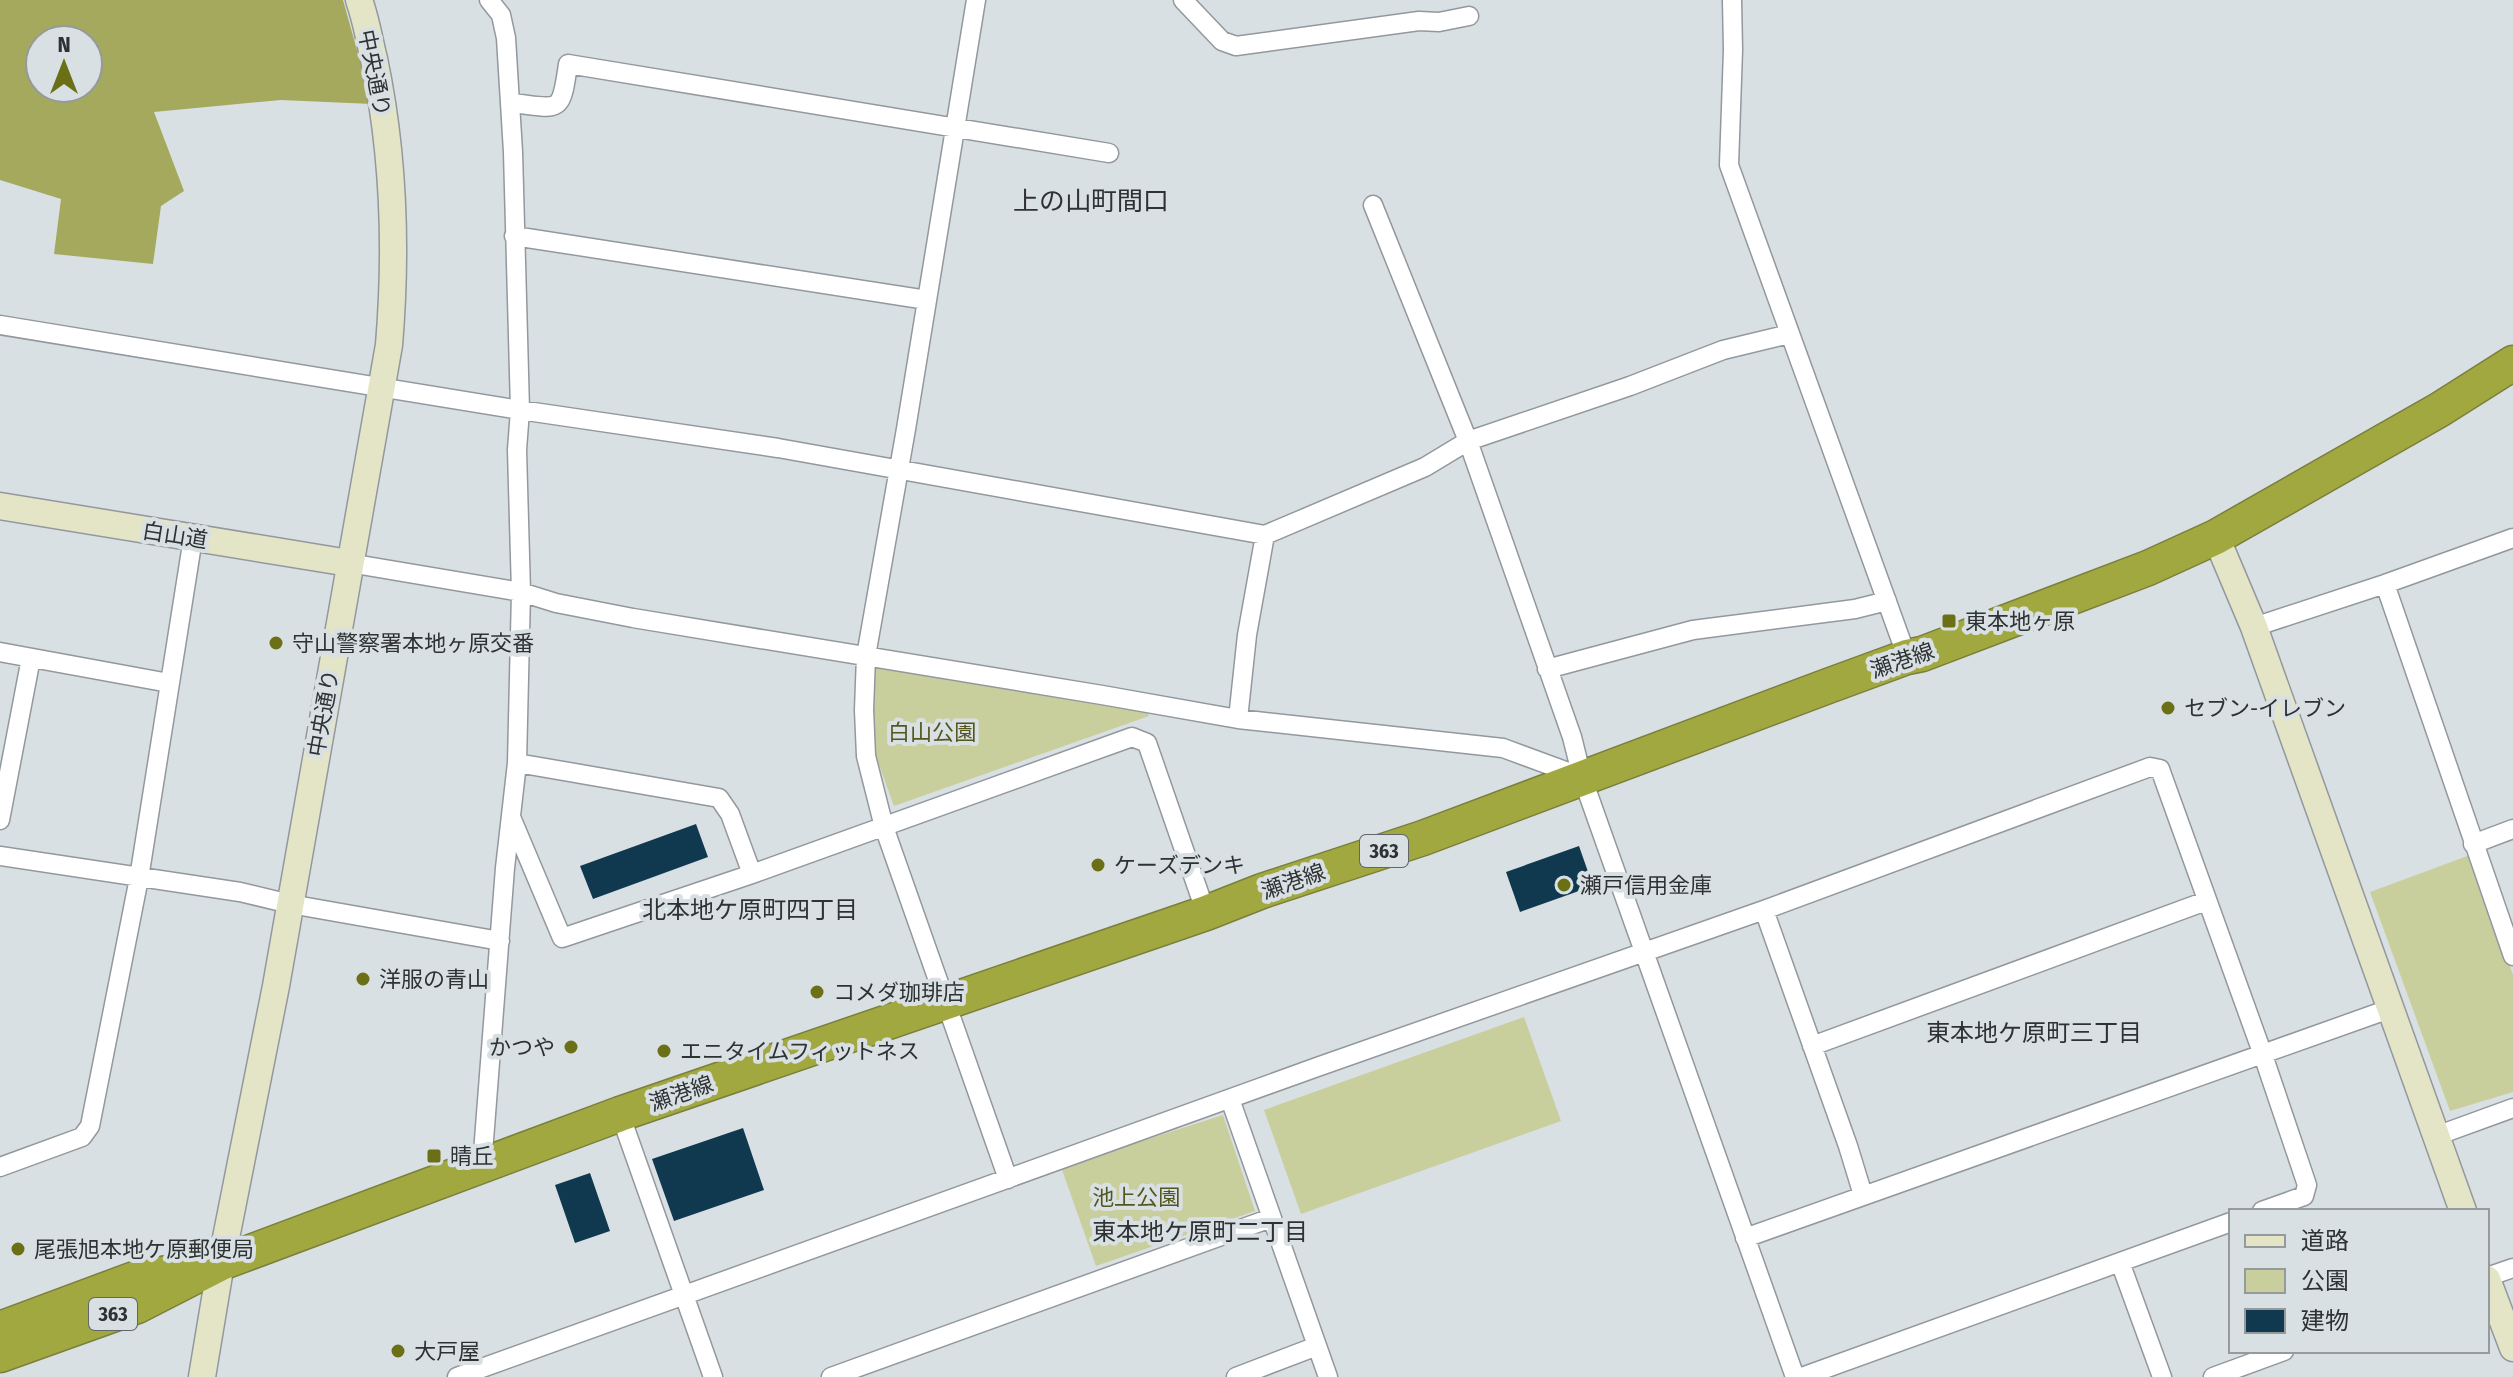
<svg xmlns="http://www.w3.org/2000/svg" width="2513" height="1377" font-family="'Fira Sans Condensed','Noto Sans JP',sans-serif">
  <rect width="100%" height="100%" fill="#d9e0e4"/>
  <!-- green -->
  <path fill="#c9ce9d" d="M870,664l276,45 3,7 -255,90 -19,-52z
    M2470,855l43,120v117l-63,19 -80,-219z
    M1524,1017l37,104 -260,93 -37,-104z
    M1223,1115l32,96 -159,55 -35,-99z"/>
  <!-- forest -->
  <path fill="#a4a95d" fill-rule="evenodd" d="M0,0h343l29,104 -91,-4 -127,12 30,79 -23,15 -8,58 -99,-10 7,-55 -61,-19zM40,40h48v48h-48z"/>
  <!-- building -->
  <path fill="#103950" d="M696,824l12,33 -115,42 -13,-33z
    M1579,846l14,40 -73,26 -14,-40z
    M743,1128l21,62 -90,31 -22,-62z
    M590,1173l20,58 -35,12 -20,-58z"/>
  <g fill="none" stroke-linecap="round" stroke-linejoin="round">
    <!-- street casing -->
    <g stroke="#92989d" stroke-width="21">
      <path id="street" d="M976,0l-70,429 -40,227 -2,54 2,46 18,71 124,352
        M1183,0l39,41 14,5 183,-25 20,1 30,-6
        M1732,0l1,50 -4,115 178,492
        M511,103c49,5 50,13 57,-39l541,89
        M1373,205l95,236 104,296 10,40 213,600
        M514,236l413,64
        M0,325l520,85 258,38 487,87 160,-68 43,-26 162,-55 93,-36 66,-16
        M349,563l172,29 35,11 77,15 469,77 136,24 265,29 76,28
        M2385,584l128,372
        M2254,627l131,-43 128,-46
        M0,652l169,31
        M1547,669l146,-39 162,-21 32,-8
        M1238,719l9,-84 18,-100
        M517,763l202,35 11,16 22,60
        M511,817l51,121 190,-64 380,-137 15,6 59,170
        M0,820l31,-162
        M2473,844l40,-15
        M0,856l240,36 50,12 210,37
        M1764,910l84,236 15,49
        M1812,1046l394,-145
        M1230,1099l98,278
        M620,1114l93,263
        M2436,1136l77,-28
        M482,1166l23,-298 12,-105 4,-171 -4,-142 3,-40 -7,-258 -7,-114 -5,-23 -12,-15
        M0,1167l82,-30 8,-11 49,-248 54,-340
        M1745,1238l647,-230
        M2120,1262l42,115
        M2487,1277l26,-9
        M457,1377l863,-311 444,-156 386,-143 10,2 103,286 44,130 -3,11 -42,15
        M831,1377l440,-159
        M1236,1377l81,-31
        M1802,1377l429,-155
        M2213,1377l71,-26"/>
    </g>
    <!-- secondary casing -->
    <g stroke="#92989d" stroke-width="29">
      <path id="secondary" d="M0,506l349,57
        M2216,537l38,90 209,584
        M2487,1279l26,69
        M202,1377l19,-114 55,-277 113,-641c8,-96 5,-191 -15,-286 -5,-20 -8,-40 -15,-59"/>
    </g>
    <!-- highway casing -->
    <g stroke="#7a7f3b" stroke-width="37">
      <path id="highway" d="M0,1329l137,-51 49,-8
        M0,1355l137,-49 84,-43 399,-149 586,-201 56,-22 161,-53 405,-152 79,-29 15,-3 226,-86 68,-31 223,-127 74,-47"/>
    </g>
    <!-- street -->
    <use href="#street" stroke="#fff" stroke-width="18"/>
    <!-- secondary -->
    <use href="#secondary" stroke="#e3e5c6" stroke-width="26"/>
    <!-- highway -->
    <use href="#highway" stroke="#a2a840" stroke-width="34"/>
  </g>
  <!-- markers -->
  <g fill="#6b6f15" stroke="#d9e0e4" stroke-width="3">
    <rect x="1941" y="613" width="16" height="16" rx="4"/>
    <circle cx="276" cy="643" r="8"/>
    <circle cx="2168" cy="708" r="8"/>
    <circle cx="1098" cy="865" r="8"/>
    <circle cx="1564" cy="885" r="8"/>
    <circle cx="363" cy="979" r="8"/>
    <circle cx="817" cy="992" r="8"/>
    <circle cx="571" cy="1047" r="8"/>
    <circle cx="664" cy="1051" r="8"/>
    <rect x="426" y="1148" width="16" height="16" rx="4"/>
    <circle cx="18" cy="1249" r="8"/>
    <circle cx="398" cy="1351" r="8"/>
  </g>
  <g text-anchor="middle" stroke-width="8" stroke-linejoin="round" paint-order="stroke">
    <!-- shield labels -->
    <g fill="#d9e0e4" stroke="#626668" stroke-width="2">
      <rect x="1360" y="835" width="48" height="32" rx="6"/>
      <rect x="89" y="1298" width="48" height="32" rx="6"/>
    </g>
    <g font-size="20" font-weight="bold" fill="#2f3233">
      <text x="1384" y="858">363</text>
      <text x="113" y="1321">363</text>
    </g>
    <!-- street labels -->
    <g font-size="22" fill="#2f3233" stroke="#d9e0e4">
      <text transform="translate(375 73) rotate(79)" y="8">中央通り</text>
      <text transform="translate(175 535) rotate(9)" y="8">白山道</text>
      <text transform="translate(1902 660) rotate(-19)" y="8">瀬港線</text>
      <text transform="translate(323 713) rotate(-80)" y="8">中央通り</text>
      <text transform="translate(1293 881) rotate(-19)" y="8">瀬港線</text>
      <text transform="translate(681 1093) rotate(-19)" y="8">瀬港線</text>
    </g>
    <!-- poi labels -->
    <g font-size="22" fill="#2f3233" stroke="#d9e0e4" text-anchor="start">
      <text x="1965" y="629">東本地ヶ原</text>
      <text x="292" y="651">守山警察署本地ヶ原交番</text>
      <text x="2184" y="716">セブン-イレブン</text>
      <text x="1114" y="873">ケーズデンキ</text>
      <text x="1580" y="893">瀬戸信用金庫</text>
      <text x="379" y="987">洋服の青山</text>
      <text x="833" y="1000">コメダ珈琲店</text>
      <text x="555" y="1055" text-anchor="end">かつや</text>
      <text x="680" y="1059">エニタイムフィットネス</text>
      <text x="450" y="1164">晴丘</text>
      <text x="34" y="1257">尾張旭本地ケ原郵便局</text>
      <text x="414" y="1359">大戸屋</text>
    </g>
    <!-- park labels -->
    <g font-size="22" fill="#53571e" stroke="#d9e0e4">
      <text x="932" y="740">白山公園</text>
      <text x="1136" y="1205">池上公園</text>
    </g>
    <!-- neighbourhood labels -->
    <g font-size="24" fill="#2f3233" stroke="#d9e0e4">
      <text x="750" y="918">北本地ケ原町四丁目</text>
      <text x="2034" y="1041">東本地ケ原町三丁目</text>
      <text x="1200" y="1240">東本地ケ原町二丁目</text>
    </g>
    <!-- quarter labels -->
    <g font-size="26" fill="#2f3233" stroke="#d9e0e4">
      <text x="1091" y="210">上の山町間口</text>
    </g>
  </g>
  <!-- legend -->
  <rect x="2229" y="1209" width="260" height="144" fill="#d9e0e4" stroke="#959a9d" stroke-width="2"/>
  <rect x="2245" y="1235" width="40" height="12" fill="#e3e5c6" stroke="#959a9d" stroke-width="2"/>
  <text x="2301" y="1249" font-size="24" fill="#2f3233">道路</text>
  <rect x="2245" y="1269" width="40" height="24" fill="#c9ce9d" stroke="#959a9d" stroke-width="2"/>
  <text x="2301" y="1289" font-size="24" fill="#2f3233">公園</text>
  <rect x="2245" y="1309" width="40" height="24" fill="#103950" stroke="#959a9d" stroke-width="2"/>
  <text x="2301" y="1329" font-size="24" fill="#2f3233">建物</text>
  <!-- north arrow -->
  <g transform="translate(64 64)"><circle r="38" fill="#d9e0e4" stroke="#959a9d" stroke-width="2"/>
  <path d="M0-6L14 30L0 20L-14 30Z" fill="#6b6f15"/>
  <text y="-12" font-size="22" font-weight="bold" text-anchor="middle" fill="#2f3233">N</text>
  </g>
</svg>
